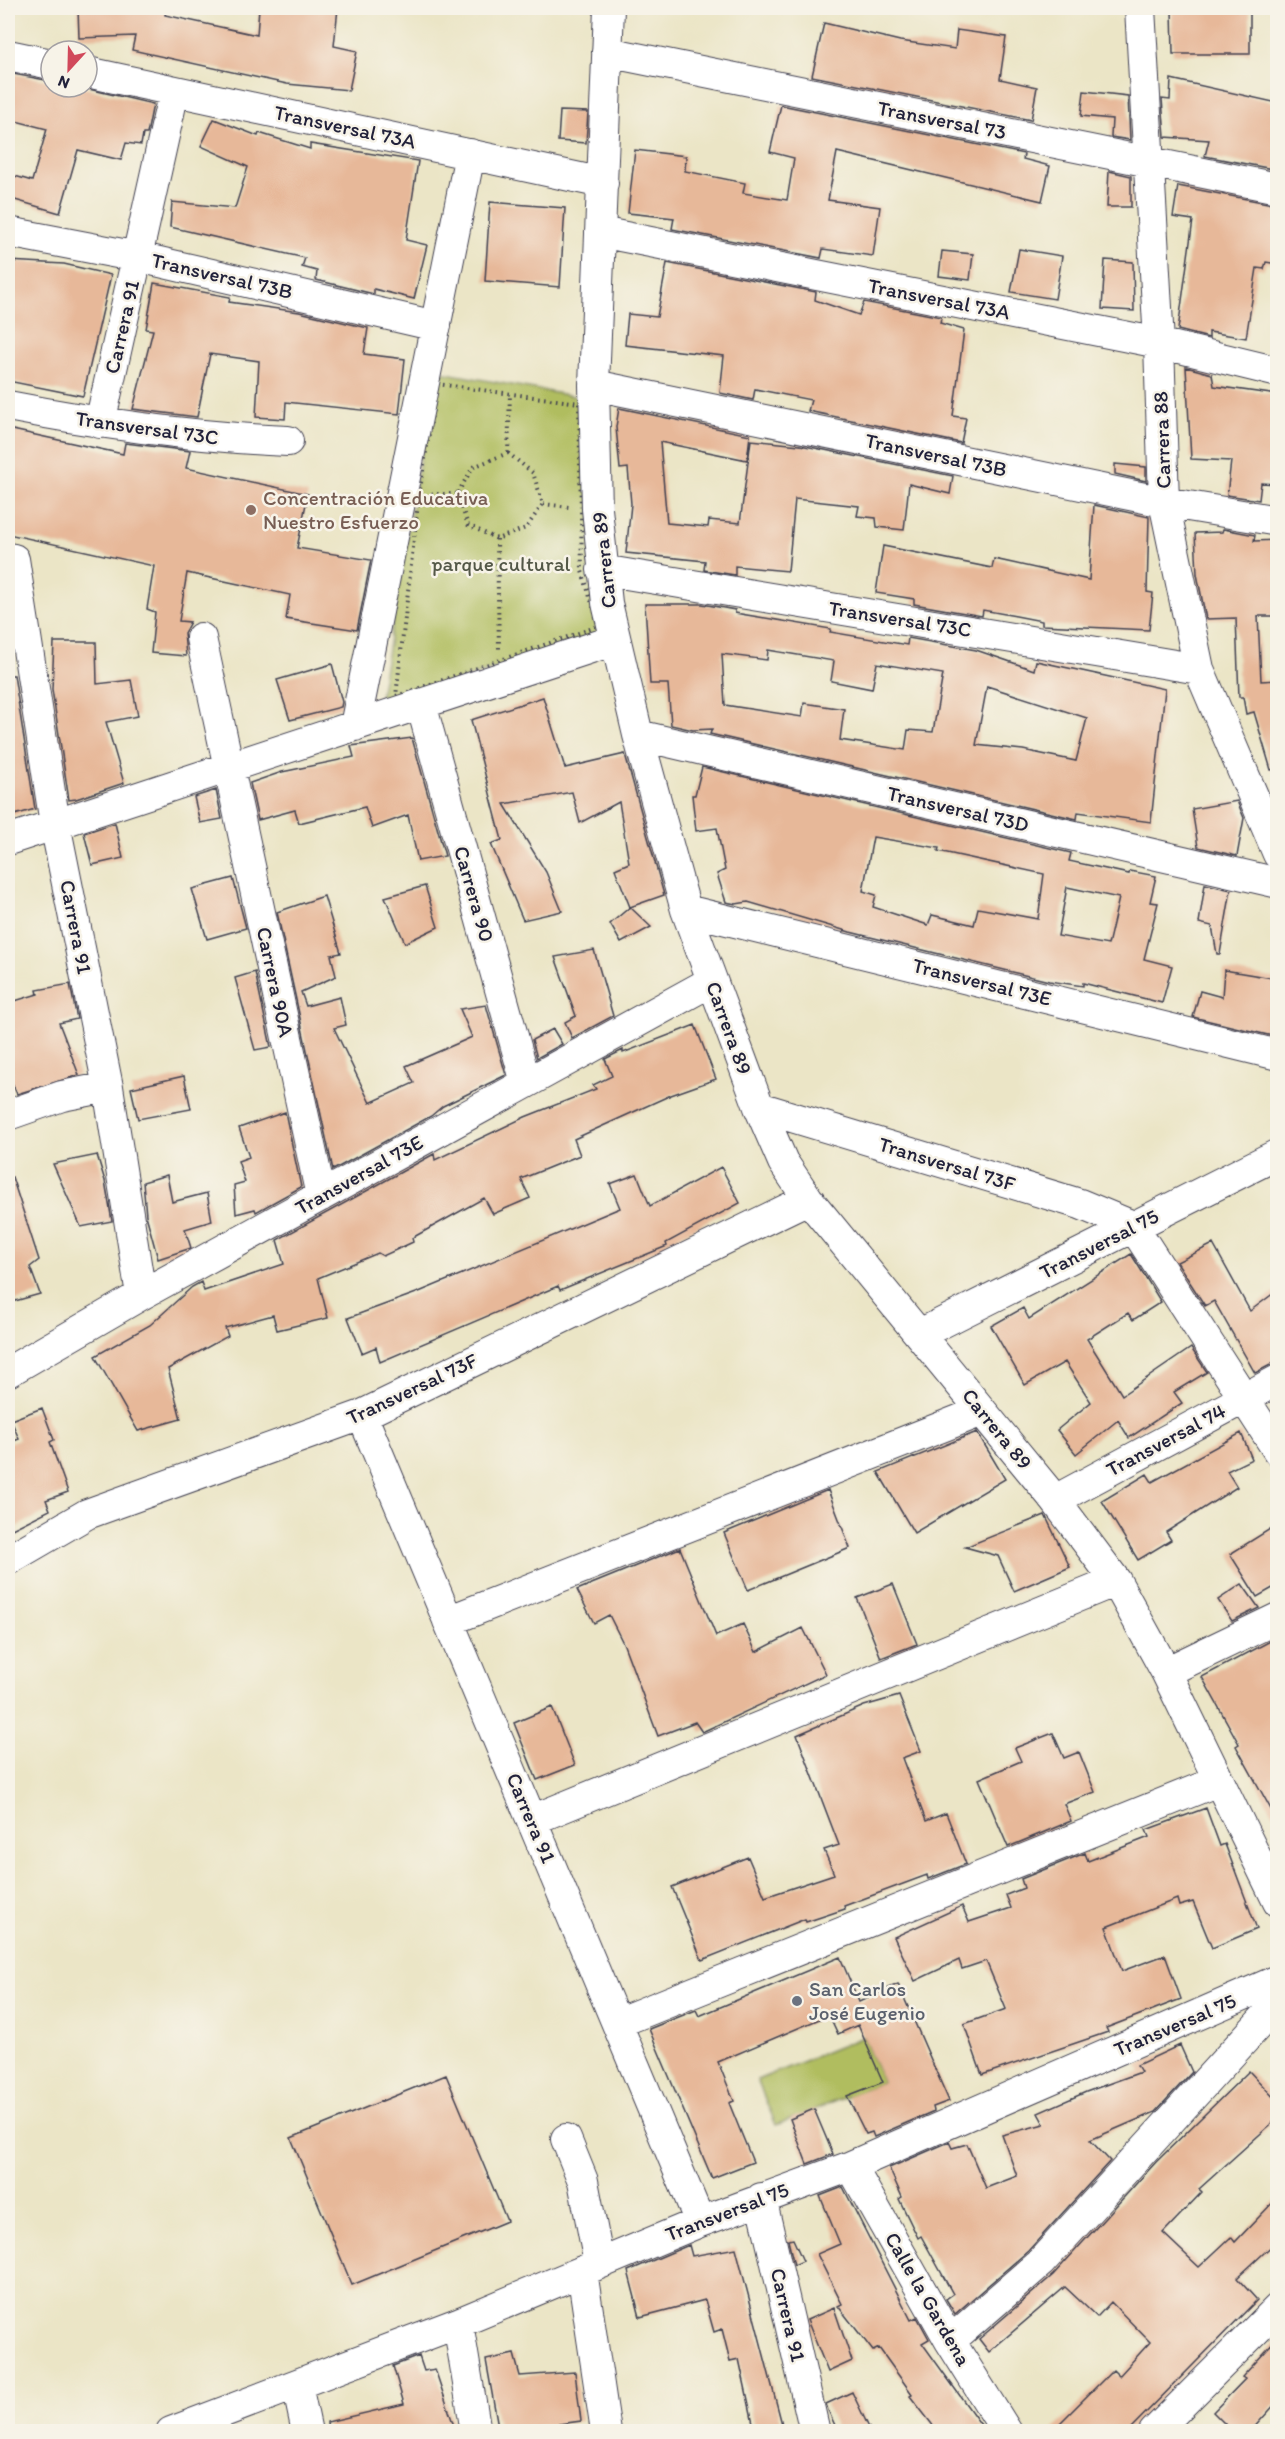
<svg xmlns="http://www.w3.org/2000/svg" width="1285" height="2439" font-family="Itim,sans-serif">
  <rect width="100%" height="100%" fill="#f7f3e8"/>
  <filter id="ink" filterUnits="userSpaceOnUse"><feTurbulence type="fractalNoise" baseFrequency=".0167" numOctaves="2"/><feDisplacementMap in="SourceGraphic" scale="12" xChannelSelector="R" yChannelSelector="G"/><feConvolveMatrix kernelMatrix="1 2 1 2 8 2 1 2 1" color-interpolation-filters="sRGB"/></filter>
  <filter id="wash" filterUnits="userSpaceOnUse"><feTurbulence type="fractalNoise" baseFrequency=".008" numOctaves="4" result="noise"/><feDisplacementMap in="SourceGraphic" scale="24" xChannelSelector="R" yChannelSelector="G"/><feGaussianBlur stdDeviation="1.35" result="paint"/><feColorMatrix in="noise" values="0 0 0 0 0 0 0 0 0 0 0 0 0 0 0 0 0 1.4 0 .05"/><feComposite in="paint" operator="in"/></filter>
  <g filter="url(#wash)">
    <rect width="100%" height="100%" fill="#ebe5c6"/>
    <!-- green -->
    <path fill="#b0bd5f" stroke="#69704d" stroke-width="1.5" d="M435,371l148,27 22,233 -227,77z
      M863,2037l20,45 -107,43 -19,-45z"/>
    <g id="blocks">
      <!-- building -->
      <path fill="#e7b899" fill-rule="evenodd" d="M78,8h88l-1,7 92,20 2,-27h79l-4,38 23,5 -8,39 -62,-6 -155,-34 3,-14 -56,2z
        M1172,8h59v2l19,1v43h-77z
        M824,23l76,18 55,8 2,-19 49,7 -6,42 37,8 -6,33 -219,-44z
        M8,73l43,8v6h29l73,17 -6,30h-4l-2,11 -15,-2 -5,17 -43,-10 -18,63 -52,-15v-24l24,7 15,-52 -39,-10z
        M1171,79l107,24v67l-73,-14 4,-16 -44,-3 -3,-38 8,1z
        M1084,91l44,5 2,44 -19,-3 1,-18 -31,-3z
        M781,105l243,49 -1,5 27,7 -8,35 -205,-49 -9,48 52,7 -7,49 -50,-7 -2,9 -149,-29 2,-11 -46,-5 7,-63 51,6 -1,15 60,12 -2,10 44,7 7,-42 -24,-6z
        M560,111l28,1 -2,31 -28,-2z
        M214,119l44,17 1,-3 51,16v-5l108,17 -12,79 21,5 -13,54 -40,-10v5l-58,-14 1,-9 -15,-4 3,-9 -135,-31 2,-25 63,6 13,-41 -47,-21z
        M1109,171l22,5v31h-24z
        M1178,186l100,19v59l-12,-2 -2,7 -7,-1 -11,70 -37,-6v6l-31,-8 15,-110 -20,-3z
        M490,202l75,6 -5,79 -75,-6z
        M1019,249l43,7 -7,43 -44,-7z
        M942,251l31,3 -3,26 -31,-4z
        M1105,260l28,2 1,49 -32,-2z
        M8,261l56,3 47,11 -28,121 -75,-15z
        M667,263l149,29 -1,8 44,15 5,-13 77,15 -1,6 24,7 -11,86 13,2 -5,25 -153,-32 3,-11 -56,-11 -2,11 -33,-7 4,-37 -99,-11 3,-31 29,3z
        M154,283l76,14 -1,5 70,10 69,16 -4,26 41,5 -6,55 -113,-12 -1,17 -29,-2 3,-56 -49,-7 -13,63 -64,-8 20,-79 -7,-1z
        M1186,367l26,7 2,12 64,9v89l-17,-1 -2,17 -32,-5 4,-34 -40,-2z
        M619,408l131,27 -3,25 -87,-18 7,81 41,4 1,-7 31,3 11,-83 49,5 153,31 -3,18 -41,-10 -5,46 -27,-3 -1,-9 -19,-2 2,-10 -64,-7 -7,72 -53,-5v9l-31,-5 1,-9 -79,-8 5,-49 -3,-36 -8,1 -4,-42z
        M8,429l115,25 2,-11 65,8 -4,17 122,26 -11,54 74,12 -14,70 -71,-11 4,-24 -103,-22 -8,48 11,1 -6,11 2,23 -35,-3 4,-41 -8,-3 7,-43 -146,-32z
        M1115,464l31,3v14l-31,-7z
        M1094,505l55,12 -2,75 6,1 -4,37 -107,-5v-4l-26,-5 -33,-6 -1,6 -68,-12v-5l-38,-6 7,-47 109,22 2,-9 95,21z
        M1223,529l32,6 -1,6 24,-1v76h-20l3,65 17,-1v89l-7,1 -17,-58 -8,2 -3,-17h-4l-3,-79 -30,1 -9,-45 -2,-41 27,-1z
        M645,604h57l33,6v3l96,16 -1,3 77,13 1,-7 68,12 58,20 2,-9 129,28 -14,133 -73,-10 -1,7 -367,-85 2,-5 -19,1 -22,-5 -3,-41h-18zM768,650l66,11 -3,20 41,8 5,-26 66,11 -10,58 -25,-2 -3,20 -65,-10 4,-31 -40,-6 -2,14 -77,-12 -3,-51 45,6zM987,686l100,32 -11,43 -53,-11 -47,-5z
        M54,642h42l1,42 34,-4 7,36 -32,6 18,61 -48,16 -7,1 -17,-111z
        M332,664l10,38 -1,5 -51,13 -13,-40z
        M8,675h6l21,134 -27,8z
        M543,697l22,71 60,-14 39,141 -34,12 -15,-38 14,-6 -10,-61 -39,21 -8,-31 -68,12 42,68 16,39 -39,9 -32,-76 11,-4 -31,-120z
        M412,738l33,118 -27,5 -10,-46 -36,13 -7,-21 -66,16 -4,-13 -37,10 -8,-37 32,-11 72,-15 -3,-11z
        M702,767l369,86 -2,8 60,13 1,-3 26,5 -6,26 8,1 -14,56 28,7 -10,37 -79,-20v3l-34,-5 -199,-49 -102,-30 -12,2 -10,-2 -9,-28 8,-4 -8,-42 -21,3 -4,-36h3zM873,837l66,11 -1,3 106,23 -6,45 -60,-11 -4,17 -42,-10 -4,10 -55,-18 3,-12 -13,-4zM1067,887l52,11 -11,47 -50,-9z
        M216,790l6,29 -22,4 -6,-26z
        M1237,801l7,17 -7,38 -39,-9 -6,-38z
        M115,823l8,35 -31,7 -8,-32z
        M233,878l13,50 -39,11 -15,-50z
        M1205,884l26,6 -11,64h-3l-5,-28 -13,-3z
        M425,886l13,41 -33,16 -20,-46z
        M324,896l17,57 -10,2 5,21 -35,16 5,14 34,-9 6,28 -12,3 36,75 44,-20 -8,-17 66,-29 -12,-28 26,-4 20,70 -63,31 -12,10 -98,54 -56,-258z
        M630,907l21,20 -30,16 -11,-19z
        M594,950l19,66 -41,22 -7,-16 11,-6 -21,-59z
        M1224,970l54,9v55l-10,1 -75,-18 7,-26 22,6z
        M255,972l16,75 -16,3 -20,-72z
        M70,984l7,35 -18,4 20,52 -62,19 -9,-20v-71l30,-9 -1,-4z
        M695,1025l21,54 -45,16 -97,44 6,16 -59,24 9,19 -37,16 -9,-16 -72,40 1,4 -30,14 -5,-3 -60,25 10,40 -51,12 -4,-15 -48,13 3,8 -60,33 13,50 -43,12 -43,-75 55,-31 42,-38 9,-5 3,9 80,-27 -7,-24 157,-86 1,6 90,-43 71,-28 -3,-4 19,-9 -7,-17 18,-9v3z
        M553,1029l9,15 -25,14 -5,-18z
        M184,1076l7,33 -53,10 -7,-31z
        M285,1112l16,75 -45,25 -1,-3 -19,5 -2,-29 11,-3 -7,-21 11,-4 -10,-29z
        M97,1155l8,26 7,40 -31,6 -28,-63z
        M721,1167l19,36 -74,40 1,3 -107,44 -2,-4 -178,76 -4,-15 -14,6 -14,-35 71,-26 201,-84 -10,-24 27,-10 13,32z
        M167,1175l5,27 35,-9 5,28 -27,8 6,19 -33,11 -12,-44 -3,-33z
        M12,1177l27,83 -9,7 10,27 -32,9v-125z
        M1213,1244l37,67 28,-21v71l-23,12 -41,-72 -9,5 -28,-44z
        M1131,1254l30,48 -28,18 -5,-7 -41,26 35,56 69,-47 16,24 -33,20 8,11 -53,35 -11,-18 -42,34 -19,-24 34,-28 -26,-40 -40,23 -34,-59 32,-18 6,11z
        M42,1408l12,32 -4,2 18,50 -22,8 4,10 -42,21v-88l11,-4 -8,-19z
        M977,1432l28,47 -91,54 -36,-61z
        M1241,1433l11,26 -25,12 10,16 -71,45 5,8 -33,20 -36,-59 45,-27 5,8z
        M828,1490l22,58 -102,42 -24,-57z
        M1045,1515l25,52 -56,24 -16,-35 -33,-9z
        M1278,1524v61l-21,12 -27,-43z
        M680,1548l36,88 27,-12 13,28 47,-24 23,46 -124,58 -7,-10 -37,14 -34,-91 -15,-30 -15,8 -17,-33z
        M893,1584l24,60 -36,14 -24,-60z
        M1242,1584l17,24 -27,13 -14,-21z
        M1278,1637v185l-42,-76 3,-2 -37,-67z
        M899,1696l22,55 -19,7 24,63 20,-8 20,51 -38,15 -1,-4 -83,31 1,3 -39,13 -1,-3 -103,41 -30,-73 76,-30 17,40 69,-23 -10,-24 15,-5 -42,-110 67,-29z
        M552,1707l23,58 -38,15 -23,-57z
        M1053,1733l11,25 15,-6 16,40 -31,12 7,17 -63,26 -29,-68 42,-18 -6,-13z
        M1206,1808l14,38 5,-2 32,85 -45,19 -19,-46 -14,4 -2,-7 -71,28 16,44 43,-16 16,44 -75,29 2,4 -126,43 -18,-51 42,-15 -20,-48 -24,8 -3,-9 -44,21 -21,-44 68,-31 7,16 42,-14 -5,-13 18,-7 -3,-9 64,-26 3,8 61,-24 -3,-7z
        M840,1957l19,45 39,-18 51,117 -16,6 1,4 -60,26 -2,-5 -6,2 -19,-38 36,-14 -25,-57 -20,9 -9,-19 -111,47 16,39 -5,2 24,59 -41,16 -63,-149 47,-19 3,6z
        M1180,2045l12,27 -37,40 -65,28 20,21 -82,90 -73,63 -9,-15 7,-5 -32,-58 -3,2 -19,-39 3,-2 -13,-29 60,-26 3,6 15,-4 19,44 31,-12 -15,-41 42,-11 -6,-11 48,-21 55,-20 -4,-7z
        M1249,2071l29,31v16l-79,71 3,3 -39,41 36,34 32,-30 4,5 43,-45v43l-41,38 20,22 -130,132h-76l62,-62 6,6 31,-34 -39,-40 -14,15 -32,-30 -76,65 -10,-13 74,-64 103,-113z
        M446,2075l61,146 -155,64 -61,-147z
        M814,2109l19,45 -26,10 -17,-45z
        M843,2187l68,133 6,-3 12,22 -7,4 64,89h-48l-28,-36 2,-2 -33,-46 -6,3 -35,-45 4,-2 -25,-50 23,-10 -20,-48z
        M793,2239l10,22 -9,4 -6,-25z
        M689,2245l3,11 44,-8 48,184h-29l-16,-73 -9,2 -8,-32 -8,3 -9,-32 -65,17 -12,-46z
        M834,2308l18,53 -24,11 -21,-52z
        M1278,2338v63l-28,31h-17l-20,-20 32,-33 -3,-2z
        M514,2354l6,22 55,-4 6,49 -82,11 -13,-72z
        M419,2356l5,15 11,-2 21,63h-128l-1,-10 77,-18 -11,-38z
        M852,2392l19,40h-33l-10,-22 -2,-6z"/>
    </g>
  </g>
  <g filter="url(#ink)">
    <use href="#blocks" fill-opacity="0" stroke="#403f50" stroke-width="1.5"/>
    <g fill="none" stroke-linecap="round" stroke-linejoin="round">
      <!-- minor casing -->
      <g stroke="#403f50" stroke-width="32">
        <path id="minor" d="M609,8l-15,377 3,124 10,94 31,132 48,175 73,197 24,55 25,37 247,301 61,81 50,91 112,230
          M1140,8l19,335 5,159 35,167 79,185
          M607,52l671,136
          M8,55l43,9
          M87,72l516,111
          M8,232l130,25 298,69
          M600,232l559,111 119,29
          M594,385l570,117 114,19
          M8,406c93,18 184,31 280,35
          M100,423l74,-332
          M8,558l6,1 41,265 53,263 33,208
          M602,570l597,99
          M201,638l120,558
          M421,704l105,379
          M355,726l115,-572
          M638,735l640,148
          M8,840l607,-200
          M686,910l592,145
          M759,1107l321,97 53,22 145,225
          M8,1115l54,-19 46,-9
          M920,1334l358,-180
          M8,1372l133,-77 571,-314
          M362,1415l338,807
          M1055,1500l223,-120
          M8,1560l79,-46 275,-99 446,-216
          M448,1621l534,-210
          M1166,1672l112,-54
          M532,1820l584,-239
          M617,2023l601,-242
          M566,2139l17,42 16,82
          M851,2166l99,175 57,91
          M761,2198l54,234
          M582,2271l24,161
          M458,2323l18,109
          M950,2341l90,-78 238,-260
          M297,2385l10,47
          M171,2432l287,-109 242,-101 151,-56 427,-186
          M1154,2432l124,-124"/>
      </g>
      <!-- path -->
      <path stroke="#403f50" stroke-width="4" stroke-dasharray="1.5 4.5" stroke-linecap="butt" d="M437,384l142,19 3,168 17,55 -203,70 23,-201z
        M508,453l25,20 10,31 -17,24 -29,11 -29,-14 -11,-31 16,-27z
        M508,453l2,-59
        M431,494h26
        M543,504l26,3
        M497,539l2,110"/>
      <!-- minor -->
      <use href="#minor" stroke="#fff" stroke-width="30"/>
    </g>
  </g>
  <!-- markers -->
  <circle fill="#8d6e63" stroke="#f7f3e8" stroke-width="2" cx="251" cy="510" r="6"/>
  <circle fill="#6b7280" stroke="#f7f3e8" stroke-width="2" cx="797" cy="2001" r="6"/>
  <g text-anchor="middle" stroke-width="5" stroke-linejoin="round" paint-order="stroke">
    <!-- street labels -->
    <g font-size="21" fill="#22223b" stroke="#f7f3e8">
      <text transform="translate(942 120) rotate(11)" y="7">Transversal 73</text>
      <text transform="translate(345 127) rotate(12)" y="7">Transversal 73A</text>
      <text transform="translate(222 276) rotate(13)" y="7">Transversal 73B</text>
      <text transform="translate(939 299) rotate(11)" y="7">Transversal 73A</text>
      <text transform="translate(122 327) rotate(-77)" y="7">Carrera 91</text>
      <text transform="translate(147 428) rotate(8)" y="7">Transversal 73C</text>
      <text transform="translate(1162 440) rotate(-92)" y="7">Carrera 88</text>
      <text transform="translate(936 455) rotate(12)" y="7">Transversal 73B</text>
      <text transform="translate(604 560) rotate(-96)" y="7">Carrera 89</text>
      <text transform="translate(900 619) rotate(9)" y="7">Transversal 73C</text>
      <text transform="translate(958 809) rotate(13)" y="7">Transversal 73D</text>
      <text transform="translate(474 894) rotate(74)" y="7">Carrera 90</text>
      <text transform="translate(76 927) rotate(79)" y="7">Carrera 91</text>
      <text transform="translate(275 982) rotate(78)" y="7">Carrera 90A</text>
      <text transform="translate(982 982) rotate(14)" y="7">Transversal 73E</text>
      <text transform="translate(729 1028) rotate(70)" y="7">Carrera 89</text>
      <text transform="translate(947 1164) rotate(17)" y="7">Transversal 73F</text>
      <text transform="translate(359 1175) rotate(-29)" y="7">Transversal 73E</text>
      <text transform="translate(1099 1244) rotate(-27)" y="7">Transversal 75</text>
      <text transform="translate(412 1389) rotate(-25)" y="7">Transversal 73F</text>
      <text transform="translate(997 1429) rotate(51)" y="7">Carrera 89</text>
      <text transform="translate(1166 1440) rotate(-28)" y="7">Transversal 74</text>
      <text transform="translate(531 1818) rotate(67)" y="7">Carrera 91</text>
      <text transform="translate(1175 2025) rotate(-23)" y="7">Transversal 75</text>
      <text transform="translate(727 2212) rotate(-21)" y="7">Transversal 75</text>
      <text transform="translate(928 2299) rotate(60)" y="7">Calle la Gardena</text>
      <text transform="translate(788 2315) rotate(77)" y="7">Carrera 91</text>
    </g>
    <!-- education labels -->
    <g font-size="21" fill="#785e54" stroke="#f7f3e8" text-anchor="start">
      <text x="263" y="505">Concentración Educativa<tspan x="263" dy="24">Nuestro Esfuerzo</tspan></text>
    </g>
    <!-- park labels -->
    <g font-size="21" fill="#545848" stroke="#f7f3e8">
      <text x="501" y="571">parque cultural</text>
    </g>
    <!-- worship labels -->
    <g font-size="21" fill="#5b616d" stroke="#f7f3e8" text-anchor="start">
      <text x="809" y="1996">San Carlos<tspan x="809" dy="24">José Eugenio</tspan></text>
    </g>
  </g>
  <!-- margin -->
  <rect width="1285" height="2439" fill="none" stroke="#f7f3e8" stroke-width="30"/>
  <!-- north arrow -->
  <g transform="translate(69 69) rotate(202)"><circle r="28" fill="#f7f3e8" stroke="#a29fa3" stroke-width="1.5"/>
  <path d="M0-4.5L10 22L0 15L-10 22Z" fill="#d1495b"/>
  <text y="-9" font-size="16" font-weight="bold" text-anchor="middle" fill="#22223b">N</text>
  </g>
</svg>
